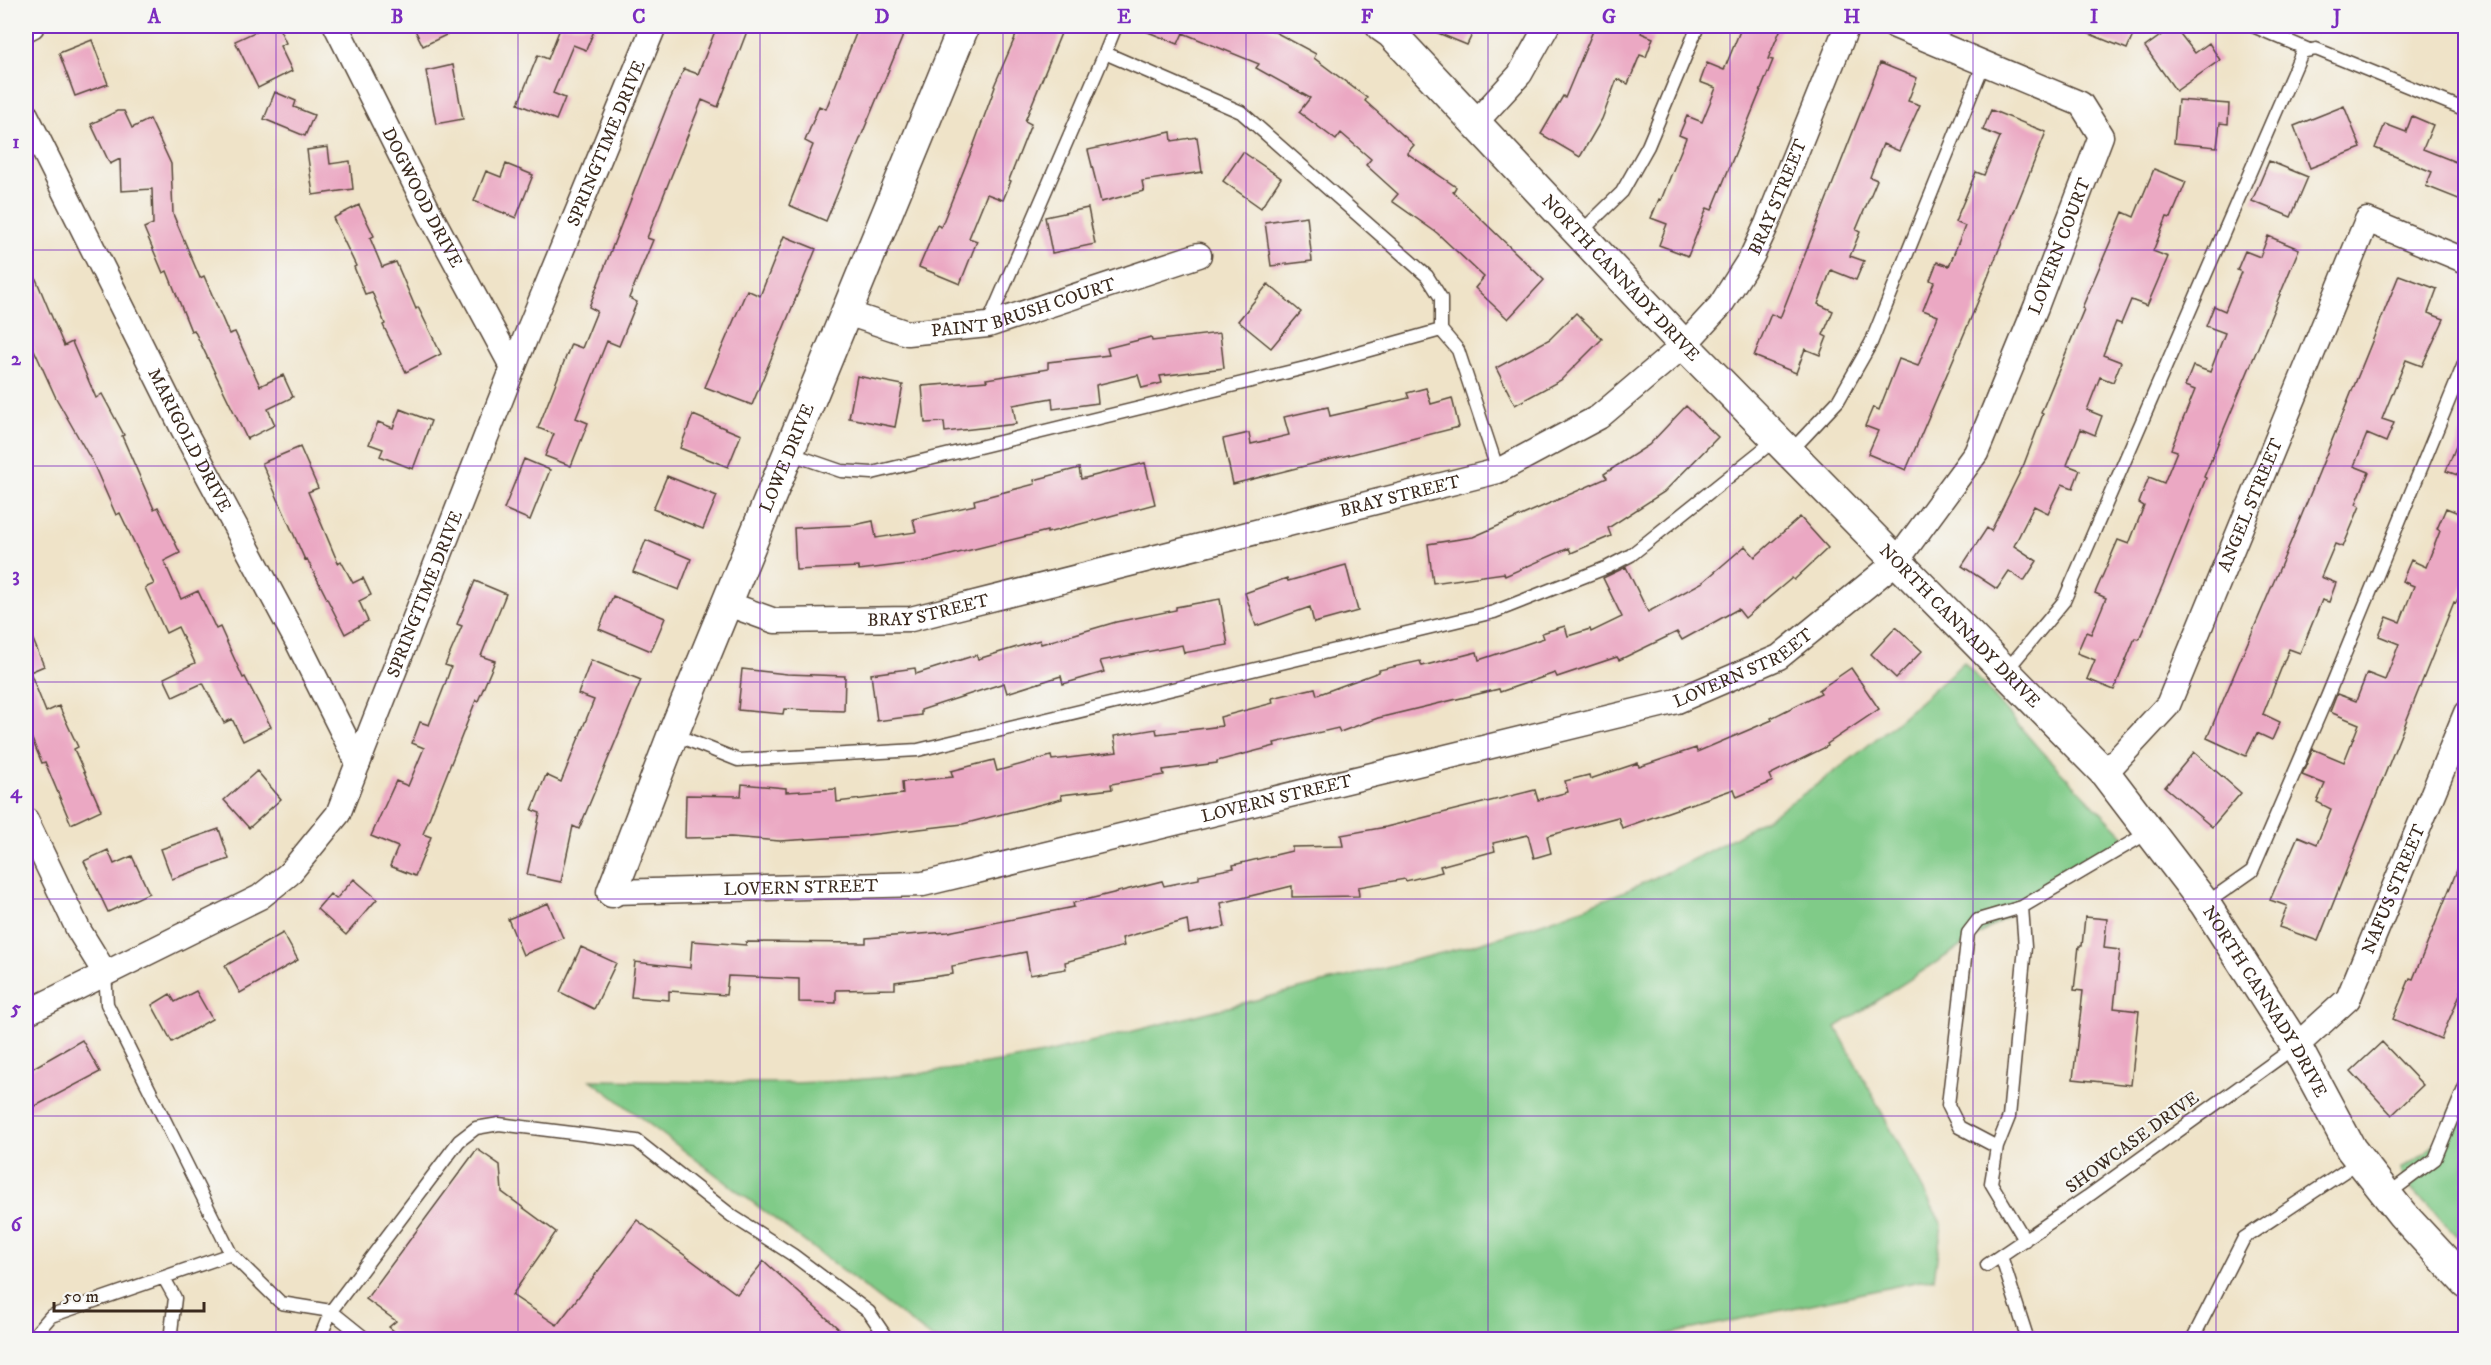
<svg xmlns="http://www.w3.org/2000/svg" width="2491" height="1365" font-family="'IM FELL DW Pica',serif">
  <rect width="100%" height="100%" fill="#f6f6f2"/>
  <filter id="ink" filterUnits="userSpaceOnUse"><feTurbulence type="fractalNoise" baseFrequency=".0167" numOctaves="2"/><feDisplacementMap in="SourceGraphic" scale="12" xChannelSelector="R" yChannelSelector="G"/><feConvolveMatrix kernelMatrix="1 2 1 2 8 2 1 2 1" color-interpolation-filters="sRGB"/></filter>
  <filter id="wash" filterUnits="userSpaceOnUse"><feTurbulence type="fractalNoise" baseFrequency=".008" numOctaves="4" result="noise"/><feDisplacementMap in="SourceGraphic" scale="24" xChannelSelector="R" yChannelSelector="G"/><feGaussianBlur stdDeviation="1.35" result="paint"/><feColorMatrix in="noise" values="0 0 0 0 0 0 0 0 0 0 0 0 0 0 0 0 0 1.4 0 .05"/><feComposite in="paint" operator="in"/></filter>
  <g filter="url(#wash)">
    <rect width="100%" height="100%" fill="#efe3c8"/>
    <!-- green -->
    <path fill="#80cb88" stroke="#5e7a53" stroke-width="1.5" d="M1964,662l76,88 87,89 -291,188 106,198 -8,53 -288,61h-713l-342,-259c67,0 134,4 202,3 84,-2 167,-13 250,-29l430,-109c116,-34 226,-80 326,-148 59,-40 112,-87 165,-135z
      M2465,1082v162l-60,-62 -4,-13 25,-16 10,-11z"/>
    <g id="blocks">
      <!-- building -->
      <path fill="#eba8c3" d="M268,26h10l8,17 -6,3 12,25 -34,17 -23,-47z
        M413,26h52l-42,20z
        M561,26h35l-10,24 -13,-5 -20,48 12,5 -9,22 -38,-16 20,-49 10,4z
        M717,26h32l-31,81 -16,-7 -32,79 -23,59 6,2 -24,58 8,4 -18,44 -12,-5 -31,77 12,5 -17,43 -26,-10 9,-22 -16,-6 33,-84 11,4 15,-37 -8,-4 79,-203 16,-35 14,5z
        M859,26h48l-81,195 -37,-16 24,-60 -8,-4 14,-35 7,3z
        M1020,26h44l-39,95 6,3 -22,56 2,1 -8,19 -16,-6 -18,44 8,3 -17,43 -41,-17 18,-42 4,2 32,-80 22,-60 -1,-1z
        M1133,26h131l52,28 -2,4 53,40 -2,3 49,44 -7,8 49,34 -3,5 91,88 -36,39 -33,-31 9,-11 -47,-44 -45,-32 6,-7 -32,-29 5,-6 -30,-26 -5,7 -37,-28 11,-14 -54,-30 3,-4 -76,-31 -5,11z
        M1421,26h55l-9,19z
        M1595,26h49l-3,7 12,5 -7,19 -6,-2 -12,29 -11,-5 -15,40 -22,38 -39,-23 22,-38 2,2z
        M1742,26h40l-14,33 5,1 -61,150 -5,-2 -19,48 -29,-11 8,-21 -16,-6 8,-19 2,1 25,-62 -7,-3 8,-19 15,6 14,-34 -16,-6 7,-19 17,7z
        M2070,26h67l-10,23z
        M2174,26l21,27 14,-10 11,17 -44,31 -31,-44z
        M92,40l16,44 -33,12 -16,-43z
        M1880,63l37,15 -9,23 12,4 -21,46 -16,-7 -13,33 7,3 -21,50 4,2 -10,24 14,5 -8,19 -25,-10 -13,34 15,7 -10,24 4,2 -7,18 -15,-6 -9,24 -42,-17 17,-42 9,4z
        M453,65l10,54 -27,5 -10,-53z
        M275,92l21,9 -2,6 20,8 -9,21 -41,-17z
        M2178,100l51,4 -1,20 -8,-1 -3,24 -43,-4z
        M2344,106l17,42 -51,20 -16,-42z
        M1991,110l55,22 -67,167 -73,171 -38,-16 10,-23 -13,-5 8,-19 6,3 20,-51 19,7 20,-50 -15,-6 11,-28 -4,-2 7,-18 12,4 16,-40 -10,-4 21,-50 8,3 16,-38 -17,-7z
        M117,111h7l8,17 18,-9 21,45 2,50 27,64 4,-2 25,58 6,-2 25,54 23,-11 10,22 -25,12 7,16 -28,14 -53,-109 -3,1 -24,-60 -4,2 -19,-45 9,-4 -1,-35 -31,2 -1,-32 -10,5 -19,-40z
        M2412,116l21,9 -10,24 43,17v36l-40,-16 6,-14 -57,-24 10,-24 21,8z
        M1171,132l1,9 25,-4 5,35 -60,9 2,10 -43,11 -13,-52z
        M328,147l2,17 20,-3 3,28 -40,6 -6,-45z
        M1243,152l38,26 -20,30 -38,-27z
        M2269,161l39,16 -17,40 -39,-16z
        M506,164l27,11 -17,43 -42,-17 12,-30 15,6z
        M2154,169l32,13 -15,36 -4,-1 -14,34 15,6 -21,49 -16,-6 -10,24 -5,-2 -13,33 18,7 -8,20 -13,-5 -13,33 15,6 -7,19 -14,-6 -14,36 13,5 -7,18 -11,-4 -14,29 -14,-7 -20,40 23,15 -13,20 -15,-10 -12,18 -35,-23 25,-38 4,3 33,-67 19,-50 -2,-1 43,-104 -2,-1 41,-96 11,5z
        M359,205l15,31 -4,2 12,29 14,-5 20,47 2,-2 23,47 -35,18 -23,-47 2,-1 -13,-32 -7,2 -11,-27 2,-1 -23,-48z
        M1088,208l7,36 -43,9 -7,-36z
        M1307,216l5,45 -41,5 -6,-44z
        M784,236l32,13 -64,156 -47,-18 42,-97 13,6z
        M2268,236l31,13 -95,228 2,1 -42,104 -25,57 -4,-1 -21,52 -27,-11 8,-19 -18,-7 9,-21 5,2 15,-36 -11,-5 23,-53 11,4 15,-38 -5,-3 10,-26 15,6 13,-32 -6,-2 24,-59 -10,-4 8,-20 17,6 15,-39 -19,-7 8,-20 11,5 16,-39 -4,-2 8,-19 15,6z
        M26,255l38,91 8,-4 24,56 6,-4 22,41 -2,1 32,73 4,-2 22,46 -16,8 17,38 17,-8 18,38 4,-2 23,51 2,-1 26,50 -28,14 -11,-22 -8,4 -21,-40 -30,14 -9,-19 31,-15 -17,-36 -12,6 -21,-45 9,-4 -34,-71 -4,2 -23,-52 -37,-65 -25,-55 -5,2z
        M2399,275l38,14 -9,24 16,6 -22,47 -16,-6 -24,59 12,4 -8,19 -19,-8 -13,32 15,6 -13,32 4,2 -17,41 -8,-3 -14,33 15,6 -7,19 -7,-2 -22,53 -11,-4 -26,65 17,8 -8,18 -15,-7 -11,23 -39,-18 85,-199z
        M1268,284l33,28 -30,36 -33,-27z
        M1576,313l26,26 -41,41 -46,25 -19,-37 54,-29z
        M1220,333l4,35 -64,8 2,7 -20,5 -4,-13 -42,10 2,18 -45,6 -1,-11 -39,7 3,19 -71,8 -1,-10 -19,1 -3,-37 65,-5 -1,-2 62,-10v-7l61,-7 -2,-7 44,-11 1,4z
        M857,376l46,9 -8,42 -46,-9z
        M1426,388l5,16 21,-6 7,29 -226,57 -10,-45 26,-6 2,11 38,-9 -5,-18 44,-10 2,9 79,-18 -2,-5z
        M1686,406l32,31 -54,55 -56,36 3,8 -40,17 -2,-5 -64,28 -1,-3 -71,10 -5,-39 45,-7 134,-59 -3,-4 45,-29z
        M400,409l31,12 -18,48 -33,-13 3,-7 -14,-5 9,-22 15,6z
        M693,415l48,20 -13,32 -48,-19z
        M2465,424l1,1v53l-20,-7z
        M300,447l18,41 -10,4 30,71 3,-2 12,22 10,-5 8,17 -12,6 9,20 -23,13 -38,-75 -2,1 -43,-97z
        M524,459l26,11 -20,50 -26,-11z
        M1145,463l10,41 -108,29v-2l-125,31 -63,8v-3l-63,3 -2,-42 60,-3 19,-4 3,17 40,-6 -3,-13 62,-14 -1,-5 61,-16 -1,-4 45,-12 2,11z
        M667,476l50,20 -14,33 -50,-20z
        M2446,508l20,8v63l-10,24 -2,-1 -136,339 -39,-14 8,-21 -17,-6 28,-64 19,8 14,-35 -14,-7 8,-18 -23,-9 11,-26 31,13 15,-38 -29,-12 7,-18 19,7 11,-28 18,7 14,-36 -20,-8 8,-19 13,5 14,-36 -12,-5 9,-21 15,7 14,-36 -3,-2z
        M1800,517l28,31 -34,32 -2,-2 -47,40 -7,-9 -56,31 -5,-8 -58,28 -2,-3 -60,20 -2,-4 -55,19 -1,-3 -121,29 -38,14 -2,-4 -64,15 1,3 -58,15v2l-54,7 1,5 -53,9 1,5 -51,6 1,4 -99,25 -105,12 -78,5 -49,-4 -46,1 1,-43 55,1 1,-12 44,4v4l50,-3 1,13 66,-8 -1,-12 51,-5 -2,-6 43,-11 3,11 54,-15 1,4 65,-8 -3,-16 42,-7 1,5 65,-8 -2,-9 53,-14 -1,-5 43,-10 2,7 62,-23v-2l41,-9 2,5 55,-14 2,8 65,-22 -2,-5 23,-7 3,10 22,-7 1,3 31,-15 -19,-39 23,-11 22,45 55,-30 42,-36 10,11z
        M646,540l45,19 -12,31 -46,-18z
        M1346,565l12,46 -44,12 -4,-16 -54,19 -11,-33 42,-15 1,3z
        M475,581l31,13 -25,62 14,5 -17,40 -2,-1 -53,134 8,3 -16,39 -25,-10 8,-19 -27,-11 25,-55 12,5 16,-38 -12,-5 8,-21 9,3 15,-38 7,-20 -6,-2 17,-39 -5,-2z
        M613,596l52,22 -14,33 -52,-22z
        M1220,599l8,46 -44,8 -2,-8 -82,16 4,11 -41,12 -2,-8 -54,17 -3,-10 -83,27v5l-44,6 -6,-47 44,-6 1,6 60,-19 2,4 62,-19 1,4 75,-22 60,-12v-3z
        M26,623l18,43 -14,6 16,40 13,-6 19,41 -4,2 27,61 -30,14 -26,-62 -3,1 -16,-38z
        M1896,627l26,24 -26,27 -25,-24z
        M591,660l50,20 -62,149 -6,-3 -12,56 -34,-7 13,-62 -8,-3 14,-35 15,7 33,-82 -16,-6z
        M1851,668l28,41 -52,35 1,2 -59,29 3,7 -35,15 -3,-8 -112,39 -4,-11 -71,19 4,17 -17,5 -6,-23 -35,8 2,8 -55,15 2,6 -36,9 -1,-2 -47,8 1,9 -67,1v-11l-71,17 4,24 -36,7 -2,-14 -65,18 2,8 -59,16 1,7 -36,6 -4,-23 -74,14 1,8 -58,8v7l-59,1v13l-37,-1v-23l-71,-3 -2,19 -57,-4v9l-38,-3 4,-35 55,6 2,-27 54,4v-3l120,1v-5l82,-6 126,-25 -1,-4 89,-22 2,5 35,-7v-4l35,-7 -1,-3 59,-14v-4l51,-1 -2,-11 45,-8 149,-37 3,10 30,-8 -3,-11 24,-6 1,4 48,-16 1,4 57,-19 1,4 75,-32 -1,-2 50,-25 -2,-3z
        M742,669l45,5 58,2 -1,35 -60,-2 -1,5 -45,-4z
        M2194,752l47,41 -29,34 -47,-40z
        M257,771l24,28 -32,29 -25,-28z
        M219,829l10,30 -57,20 -11,-30z
        M2466,848v132l-25,59 -48,-20 17,-41 3,1z
        M108,850l6,14 18,-8 17,37 -41,19 -24,-51z
        M354,879l23,20 -31,36 -29,-26 13,-15 6,5z
        M548,903l15,35 -40,17 -15,-36z
        M2085,917l22,2 -3,29 16,2 -6,58 25,3 -8,74 -58,-6 10,-88 -9,-1 5,-44h3z
        M283,933l15,27 -58,33 -15,-27z
        M581,947l35,16 -22,46 -34,-17z
        M196,991l16,28 -40,23 -20,-37 18,-11 5,8z
        M82,1040l18,32 -74,39v-39z
        M2382,1042l41,43 -31,30 -41,-44z
        M477,1149l23,16 2,27 54,40 -44,63 45,30 80,-105 100,74 27,-33 87,79h-446l-16,-13 7,-6 -30,-22z"/>
    </g>
  </g>
  <g filter="url(#ink)">
    <use href="#blocks" fill-opacity="0" stroke="#564638" stroke-width="1.5"/>
    <g fill="none" stroke-linecap="round" stroke-linejoin="round">
      <!-- service casing -->
      <g stroke="#564638" stroke-width="15">
        <path id="service" d="M2253,26l56,24
          M1580,233l42,-41 26,-46 50,-120
          M988,324l117,-271
          M1441,330l17,20 40,121
          M1791,451l47,-50 33,-58 113,-280
          M789,453l52,18 31,2 437,-106 132,-37v-32l-14,-22 -186,-164 -136,-59 11,-27
          M2006,671l58,-70 238,-549 14,-3 150,61
          M673,734l65,26 180,-10 576,-138 114,-45 23,-12 145,-116
          M2205,904l47,-33 75,-174 139,-338
          M1997,1147l-38,-20 -11,-22 20,-172 10,-13 44,-13
          M2388,1194l47,-35 31,-75
          M2025,1240l-34,-57 6,-36 12,-30 16,-170 -3,-40 127,-75
          M231,1254l50,49 50,8 36,29
          M2001,1256l27,84
          M1987,1265l100,-68 209,-151
          M164,1278l11,20 -5,42
          M30,1340l21,-24 180,-62 -124,-250 -2,-31
          M319,1340l12,-29 128,-170 17,-13 23,-4 138,17 95,75 61,39 76,57 19,28
          M2192,1340l52,-102 116,-77"/>
      </g>
      <!-- minor casing -->
      <g stroke="#564638" stroke-width="27">
        <g id="minor">
          <path id="s1" d="M336,26l94,188 83,154"/>
          <path d="M26,29l6,-3"/>
          <path id="s2" d="M26,115l155,310 116,216 61,122"/>
          <path d="M1476,122l44,-48 27,-48"/>
          <path id="s3" d="M847,313l60,20 81,-8 211,-70"/>
          <path id="s4" d="M728,604l47,17 136,-2 587,-148 101,-54 85,-72 36,-39 32,-50 15,-32 80,-198"/>
          <path id="s5" d="M2105,773l63,-68 199,-485 99,41"/>
          <path d="M26,820l52,109 27,44"/>
          <path id="s6" d="M612,892l311,-8 754,-183 102,-44 117,-95 80,-109 60,-146 65,-171 -20,-32 -186,-78"/>
          <path id="s7" d="M26,1013l234,-116 29,-23 49,-60 175,-446 141,-342"/>
          <path id="s8" d="M2296,1046l52,-47 118,-286"/>
        </g>
      </g>
      <!-- tertiary casing -->
      <g stroke="#564638" stroke-width="33">
        <g id="tertiary">
          <path id="s9" d="M1381,26l10,7 293,312 421,428 100,131 91,142 55,103 51,65 64,69"/>
          <path id="s10" d="M612,892l61,-158 291,-708"/>
        </g>
      </g>
      <!-- service -->
      <use href="#service" stroke="#fff" stroke-width="12"/>
      <!-- minor -->
      <use href="#minor" stroke="#fff" stroke-width="24"/>
      <!-- tertiary -->
      <use href="#tertiary" stroke="#fff" stroke-width="30"/>
    </g>
  </g>
  <!-- grid -->
  <path fill="none" stroke="#7b2cbf" stroke-width="1.5" stroke-opacity="0.55" d="M276,26v1314M518,26v1314M760,26v1314M1003,26v1314M1246,26v1314M1488,26v1314M1730,26v1314M1973,26v1314M2216,26v1314M26,250h2440M26,466h2440M26,682h2440M26,899h2440M26,1116h2440"/>
  <g text-anchor="middle" stroke-width="4.5" stroke-linejoin="round" paint-order="stroke">
    <!-- street labels -->
    <g font-size="18" fill="#3b2a1e" stroke="#f6f6f2">
      <text dy="6" stroke="none"><textPath href="#s7" startOffset="1098">SPRINGTIME DRIVE</textPath></text>
      <text dy="6" stroke="none"><textPath href="#s1" startOffset="192">DOGWOOD DRIVE</textPath></text>
      <text dy="6" stroke="none"><textPath href="#s4" startOffset="1194">BRAY STREET</textPath></text>
      <text dy="6" stroke="none"><textPath href="#s6" startOffset="1707">LOVERN COURT</textPath></text>
      <text dy="6" stroke="none"><textPath href="#s9" startOffset="348">NORTH CANNADY DRIVE</textPath></text>
      <text dy="6" stroke="none"><textPath href="#s3" startOffset="183">PAINT BRUSH COURT</textPath></text>
      <text dy="6" stroke="none"><textPath href="#s2" startOffset="364">MARIGOLD DRIVE</textPath></text>
      <text dy="6" stroke="none"><textPath href="#s10" startOffset="468">LOWE DRIVE</textPath></text>
      <text dy="6" stroke="none"><textPath href="#s4" startOffset="690">BRAY STREET</textPath></text>
      <text dy="6" stroke="none"><textPath href="#s5" startOffset="309">ANGEL STREET</textPath></text>
      <text dy="6" stroke="none"><textPath href="#s7" startOffset="612">SPRINGTIME DRIVE</textPath></text>
      <text dy="6" stroke="none"><textPath href="#s4" startOffset="204">BRAY STREET</textPath></text>
      <text dy="6" stroke="none"><textPath href="#s9" startOffset="834">NORTH CANNADY DRIVE</textPath></text>
      <text dy="6" stroke="none"><textPath href="#s6" startOffset="1161">LOVERN STREET</textPath></text>
      <text dy="6" stroke="none"><textPath href="#s6" startOffset="675">LOVERN STREET</textPath></text>
      <text dy="6" stroke="none"><textPath href="#s6" startOffset="189">LOVERN STREET</textPath></text>
      <text dy="6" stroke="none"><textPath href="#s8" startOffset="189">NAFUS STREET</textPath></text>
      <text dy="6" stroke="none"><textPath href="#s9" startOffset="1320">NORTH CANNADY DRIVE</textPath></text>
      <text transform="translate(2132 1142) rotate(-36)" y="6">SHOWCASE DRIVE</text>
    </g>
  </g>
  <!-- margin -->
  <rect width="2491" height="1365" fill="none" stroke="#f6f6f2" stroke-width="66"/>
  <!-- scale -->
  <path d="M54 1302v9h150v-9" fill="none" stroke="#3b2a1e" stroke-width="3"/>
  <text x="63" y="1302" font-size="18" fill="#3b2a1e" stroke="#f6f6f2" stroke-width="4.5" paint-order="stroke">50 m</text>
  <rect x="33" y="33" width="2425" height="1299" fill="none" stroke="#7b2cbf" stroke-width="2"/>
  <g font-size="20" text-anchor="middle" font-weight="bold" fill="#7b2cbf">
    <text x="154" y="23">A</text>
    <text x="397" y="23">B</text>
    <text x="639" y="23">C</text>
    <text x="882" y="23">D</text>
    <text x="1124" y="23">E</text>
    <text x="1367" y="23">F</text>
    <text x="1609" y="23">G</text>
    <text x="1852" y="23">H</text>
    <text x="2094" y="23">I</text>
    <text x="2337" y="23">J</text>
    <text x="16" y="148">1</text>
    <text x="16" y="365">2</text>
    <text x="16" y="581">3</text>
    <text x="16" y="798">4</text>
    <text x="16" y="1014">5</text>
    <text x="16" y="1231">6</text>
  </g>
</svg>
